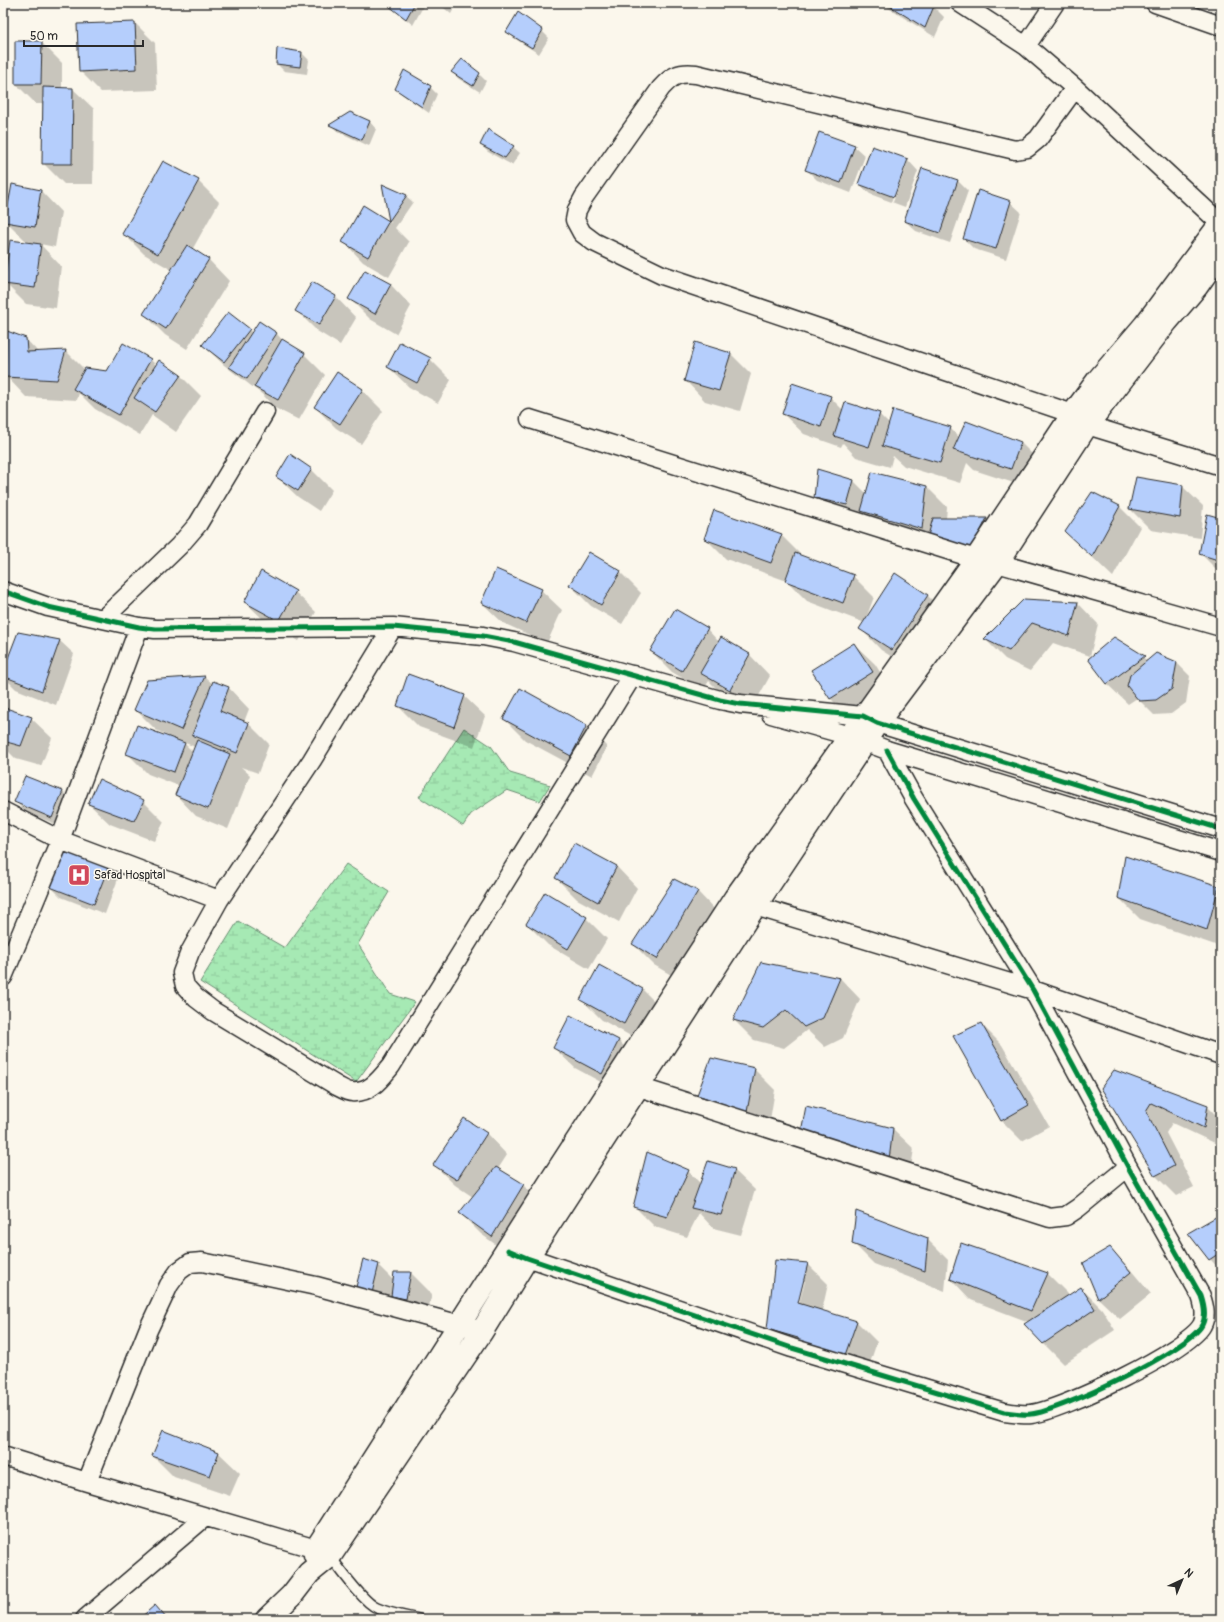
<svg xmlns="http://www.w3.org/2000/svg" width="1224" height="1622" font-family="Pangolin,sans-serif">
  <defs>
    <pattern id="wetland-marsh" width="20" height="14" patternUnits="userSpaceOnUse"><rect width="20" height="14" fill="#a6e9b4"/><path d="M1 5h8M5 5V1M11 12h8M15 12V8" fill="none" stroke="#8fc89b"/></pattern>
  </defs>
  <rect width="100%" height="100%" fill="#fbf7ec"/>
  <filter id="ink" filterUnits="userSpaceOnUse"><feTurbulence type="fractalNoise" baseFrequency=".025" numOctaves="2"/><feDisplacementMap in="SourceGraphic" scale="8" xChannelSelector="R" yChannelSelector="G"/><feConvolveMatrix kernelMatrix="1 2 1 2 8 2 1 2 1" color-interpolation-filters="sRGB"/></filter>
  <g filter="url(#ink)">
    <!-- wetland -->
    <path fill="url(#wetland-marsh)" stroke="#688a70" d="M464,728l27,18 19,27 40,12 -10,16 -33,-11 -36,24 -8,12 -44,-29z
      M346,864l43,28 -31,52 32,50 25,8 -59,80 -156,-100 38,-61 47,27z"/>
    <!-- shadow -->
    <path fill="#0003" fill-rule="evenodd" d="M386,3h39l-12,22z
      M438,3h19l-6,11z
      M880,3h47l7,4 10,10 -9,20z
      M135,23l20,20 2,47 -56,2 -21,-21z
      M507,31h35l7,7 -10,16 -25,-16z
      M41,42l21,21v25l11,1 21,20 -1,75h-29l-21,-21 1,-59h-8l-20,-20z
      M302,53l7,7 -2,14 -23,-3 -7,-7z
      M3,58l3,28h-3z
      M452,72l27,2 7,7 -6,11 -21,-13z
      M430,87l7,7 -8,19 -26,-18 -7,-6z
      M370,122l6,7 -7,17 -32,-15 -6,-6z
      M481,145l32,2 7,6 -8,12 -24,-13z
      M854,146l11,10 -14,37 -34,-13 -11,-11z
      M873,147l35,13 10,11 -13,36 -35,-13 -11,-10zM905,164h2l-14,38h-2z
      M198,181l21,21 -27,48 17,10 20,21 -42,68 -22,-14 -21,-21 28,-44 -28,-16 -21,-21z
      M958,181l10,10 -18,52 -34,-12 -11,-10z
      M384,185l22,11 7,6 -18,26 14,14 -20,35 -26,-15 -20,-21 20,-34 28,16z
      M3,188l8,8 30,-5 20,21 -6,35 -15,-3 21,22 -5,42 -30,-4 -21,-21 23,-40 -19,-19 -6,-1z
      M1010,202l11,10 -15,47 -32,-10 -10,-10z
      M365,271l26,14 20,21 -15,28 -26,-15 -20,-20z
      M313,283l23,14 20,21 -16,27 -23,-14 -21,-21z
      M259,323l18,11 8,9 19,11 21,21 -26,45 -24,-12 -12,-13 -39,-30 -21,-20 46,-15 3,3z
      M25,338l14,15 27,-2 19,19 22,2 16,-28 28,16 5,5 24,10 21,21 -25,36 -24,-17 -12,20 -45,-26 -16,-16 -2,7 -51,-3 -20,-21z
      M730,353l21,21 -11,37 -35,-10 -20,-21z
      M430,359l21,21 -13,23 -29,-16 -21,-20z
      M362,390l21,21 -22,33 -25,-16 -21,-21z
      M830,397l13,13 36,4 10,10 61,4 9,9 61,5 21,21 -9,26 -58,-19 -7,-7 -7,20 -56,-17 -11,-10 -3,11 -34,-10 -13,-14 -2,4 -37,-13 -21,-20z
      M312,470l20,20 -13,21 -21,-14 -21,-20z
      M818,470l36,11 13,13 60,-7 20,20 -1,12h41l20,20 -14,29 -157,-49 -21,-21z
      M1182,486l21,20 -3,32 -49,-8 -21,-21z
      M1092,493l28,14 20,20 -27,50 -47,-45z
      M1221,519v55l-20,-20z
      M781,535l21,21 51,20 21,21 -9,24 62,-26 21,21 -35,54 -32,-20 -20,-21 4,-6 -58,-22 -20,-20 -61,-22 -21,-21z
      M620,572l21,21 -19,31 -31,-18 -21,-21z
      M541,590l21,20 -15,33 -44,-20 -21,-20z
      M295,592l21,20 -17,29 -33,-19 -21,-20z
      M1024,600l54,3 20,21 -8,32 -37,-13 -23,28 -25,-12 -20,-20z
      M707,629l12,13 2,-3 29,16 20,21 -19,34 -29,-16 -13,-13 -6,9 -31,-18 -21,-21z
      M1114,638l34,23 28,1 14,14 -4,27 -15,11 -17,1 -17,-17 -9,6 -21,-20z
      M60,641l14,13 -18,51 -40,-16 -13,-13v-2z
      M854,644l21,20 18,29 -42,26 -20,-20 -19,-29z
      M205,677l8,7 16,4 20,21 -5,13 5,2 20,20 -11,29 -17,-6 9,8 -22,54 -32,-13 -20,-21 3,-9 -31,-12 -21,-21 41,-16v-1l-12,-6 -21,-21 12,-28zM183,742l12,5 -2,5z
      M520,689l67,37 20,21 -15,29 -67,-36 -21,-21z
      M464,696l21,20 -11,31 -55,-20 -21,-21z
      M3,712l28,6 21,20 -11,28 -25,-7 -13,-13z
      M63,792l10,10 -10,25 -37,-15 -10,-10z
      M143,801l21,21 -10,19 -44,-17 -21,-20z
      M575,844l42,23 20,21 -18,34 -42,-23 -21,-21z
      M107,869l11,10 -13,35 -44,-17 -10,-10z
      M674,880l24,12 20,21 -40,66 -24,-14 -21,-21z
      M1218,887l3,3v57l-81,-28 -21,-21z
      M586,918l21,21 -18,30 -41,-24 -21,-21z
      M840,978l20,21 -17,39 -18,9 -18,-17 -23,18 -30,-8 -20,-20z
      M643,990l20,20 -18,34 -43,-24 -20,-20z
      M570,1016l49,25 20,21 -16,32 -48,-26 -21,-20z
      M981,1024l21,21 47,81 -27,15 -21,-21z
      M754,1069l21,21 -7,42 -49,-16 -21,-21z
      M1102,1088l105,18 14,14v26l-49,-23 -6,10 28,54 -18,9 -21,-21z
      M807,1107l86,22 21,20 -5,31z
      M464,1119l23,15 20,21 -9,14 25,16 21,21 -31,51 -32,-23 -21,-21 13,-16 -18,-12 -21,-20z
      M734,1170l21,20 -14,45 -28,-7 -14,-15 -12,24 -32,-10 -21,-21 54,-35 13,13z
      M1221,1215v56l-11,-12z
      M927,1239l21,21 -3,31 -71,-27 -21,-21z
      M961,1244l87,30 20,20 -1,3 14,-9 21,21 13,21 -51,34 -39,-39 4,-3 -58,-22 -20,-21z
      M1109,1248l21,21 21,25 -31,25 -21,-20 -15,-36z
      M808,1264l20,20 -6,27 34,10 21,21 -12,36 -76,-29 -21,-21zM803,1281h2l-7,27h-2z
      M378,1265l16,16 1,-8h16l21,21 -6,25 -49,-11 -20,-21z
      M163,1432l56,21 21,20 -10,23 -56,-19 -21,-21z"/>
    <!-- building -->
    <path fill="#b5cefc" stroke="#2b2b2b" d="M385,3h30l-9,16z
      M885,3h44l5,3 -9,22z
      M518,12l25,18 -11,18 -26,-16z
      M135,22l2,47 -58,3 -2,-48z
      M15,41h27l-1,43h-26z
      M277,48l25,4 -2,15 -24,-3z
      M462,59l18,14 -7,13 -22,-14z
      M404,70l27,16 -9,21 -27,-18z
      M43,87l30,1 -1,76h-30z
      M350,112l20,9 -8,19 -33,-15z
      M488,129l26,17 -9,12 -25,-13z
      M819,132l36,13 -14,38 -36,-13z
      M872,146l36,13 -14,38 -36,-13z
      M163,161l36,19 -41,74 -36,-20z
      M922,168l36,12 -18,53 -36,-12z
      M12,184l29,6 -6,37 -30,-5z
      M382,184l25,11 -18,26z
      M978,190l33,11 -15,48 -33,-10z
      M363,205l26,16 -21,36 -26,-15z
      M10,240l31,4 -6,44 -31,-4z
      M187,245l22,14 -43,70 -23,-15z
      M365,270l26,14 -16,30 -27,-15z
      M312,282l24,14 -17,29 -24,-14z
      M228,312l22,17 -26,33 -22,-17z
      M259,321l18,12 -30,46 -18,-12z
      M7,331l19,7 1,14 39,-2 -9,30 -52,-3z
      M282,339l23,14 -27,47 -24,-13z
      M400,342l31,16 -14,25 -30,-16z
      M695,342l36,11 -12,38 -35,-10z
      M123,343l28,16 -32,56 -46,-26 12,-21 22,3z
      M159,360l22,15 -26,37 -21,-14z
      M337,372l26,17 -23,35 -26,-17z
      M792,383l39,13 -10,31 -39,-13z
      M845,402l35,11 -11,34 -35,-11z
      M893,410l58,17 -11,36 -58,-17z
      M966,421l55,21 -10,27 -58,-19z
      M290,454l22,15 -14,22 -22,-14z
      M817,469l37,11 -7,25 -33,-7z
      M872,472l55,14 -5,43 -61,-18z
      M1136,477l47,8 -3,33 -51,-9z
      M1092,492l28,14 -28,51 -27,-25z
      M714,510l68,24 -11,29 -67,-24z
      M1207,514l14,4v43l-22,-7z
      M933,518h54l-15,30 -45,-9z
      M589,552l32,19 -20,34 -32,-20z
      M795,553l59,22 -11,28 -58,-22z
      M496,569l46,20 -16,34 -45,-20z
      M261,571l35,20 -17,30 -35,-19z
      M895,573l33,22 -36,55 -33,-21z
      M1024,599l54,3 -9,34 -37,-13 -23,28 -25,-12z
      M675,609l33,19 -26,43 -32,-20z
      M18,632l42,8 -18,51 -39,-15v-5z
      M721,637l29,17 -20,36 -30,-17z
      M1114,637l31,19 -38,28 -19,-25z
      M854,643l19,29 -43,27 -19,-29z
      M1156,653l21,9 -5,27 -16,11 -17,1 -12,-15 3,-11z
      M408,674l57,21 -11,32 -57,-21z
      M205,676l-24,54 -47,-20 13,-30z
      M213,681l16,6 -9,24 29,12 -12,30 -45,-18z
      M520,688l67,37 -16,31 -68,-37z
      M3,707l29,10 -11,29 -18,-5z
      M137,725l48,18 -11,29 -48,-18z
      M197,740l33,14 -22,55 -33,-14z
      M25,776l38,15 -11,27 -38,-16z
      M99,779l45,21 -10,21 -46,-17z
      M574,843l43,23 -19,36 -43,-24z
      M63,851l45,17 -14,36 -44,-17z
      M1125,856l94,30 -12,44 -89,-32z
      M674,879l24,12 -41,68 -25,-15z
      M545,892l42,25 -19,32 -42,-25z
      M761,962l79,16 -17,40 -19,9 -18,-17 -23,18 -30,-8z
      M599,965l44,24 -19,35 -44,-24z
      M570,1015l49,25 -17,34 -49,-26z
      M981,1023l48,82 -28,16 -48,-85z
      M711,1058l44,10 -8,44 -50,-17z
      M1114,1070l94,35 -4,23 -53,-25 -5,8 28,55 -19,10 -54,-88z
      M806,1106l87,22 -4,32 -88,-28z
      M464,1118l23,15 -30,47 -24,-15z
      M647,1152l42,18 -22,47 -34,-10z
      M708,1161l27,8 -14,46 -30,-7z
      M496,1167l28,17 -32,53 -33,-24z
      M856,1211l72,27 -3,33 -73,-27z
      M1221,1214v38l-12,8 -21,-27z
      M961,1243l87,30 -17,38 -81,-32z
      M1110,1247l21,25 -33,27 -15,-36z
      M363,1259l16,5 -7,29 -16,-6z
      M775,1260l33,3 -10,40 59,18 -13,37 -45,-13 -1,-7 -31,-9z
      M394,1272h17l-5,27 -15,-3z
      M1081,1287l14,22 -52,35 -19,-20z
      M163,1430l56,22 -9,24 -58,-20z
      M155,1605l12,14h-28z"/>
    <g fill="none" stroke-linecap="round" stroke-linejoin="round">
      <!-- service casing -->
      <g stroke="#2b2b2b" stroke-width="12">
        <path id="service" d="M330,1556c11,14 33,46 47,52 14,6 28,8 42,11"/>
      </g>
      <!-- minor casing -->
      <g stroke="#2b2b2b" stroke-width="21">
        <path id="minor" d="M960,3l66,43 49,42 146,136
          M1155,3l66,23
          M1026,46l29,-43
          M1073,414l-411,-139 -68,-33 -12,-9 -7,-13 2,-10 7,-13 77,-109c11,-12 17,-16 35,-14l319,76 12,-2 11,-9 37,-51
          M530,419l446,140
          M1087,425l134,41
          M997,563l224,64
          M3,591l45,16 91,20 16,2 238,-2 90,9 31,6 206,58 20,4 123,12 14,7 344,106
          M103,619l76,-73 19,-22 67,-112
          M393,627l-81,133 -93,140 -29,52 -8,21 3,13 11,12 17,13 124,75c4,2 10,6 15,6 18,2 29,-14 39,-26l242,-391
          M771,714l79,22 37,14 334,102
          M3,811l57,29 159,60
          M742,901l13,5 278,84 188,65
          M3,977l57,-137 79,-213
          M639,1087l411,131 16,-2 12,-8 50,-41
          M516,1253l276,95 212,64c9,1 19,3 27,2 30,-3 158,-64 171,-89 5,-9 2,-20 -1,-29l-73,-129 -95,-177 -119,-191 -27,-49
          M3,1456l84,26 229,67 11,6
          M87,1482l61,-152 21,-45 10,-14 11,-8 12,-1 114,24 156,42
          M85,1619l120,-102"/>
      </g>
      <!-- secondary casing -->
      <g stroke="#2b2b2b" stroke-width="25">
        <path id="secondary" d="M315,1555l1,-6 238,-373 181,-278 241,-339 97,-145 25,-34 47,-55 76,-102
          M267,1619l25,-24 17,-22 21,-17 152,-225 45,-73 228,-352 122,-183 120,-160 90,-138 80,-104 30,-35 24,-34"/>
      </g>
      <!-- service -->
      <use href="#service" stroke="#fbf7ec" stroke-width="9"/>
      <!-- minor -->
      <use href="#minor" stroke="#fbf7ec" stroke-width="18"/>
      <!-- secondary -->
      <use href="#secondary" stroke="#fbf7ec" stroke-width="22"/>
      <!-- cycleway casing -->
      <g stroke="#fbf7ec" stroke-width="8">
        <path id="cycleway" d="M3,591l45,16 91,20 16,2 238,-2 90,9 31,6 206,58 20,4 123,12 14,7 344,106
          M508,1250l19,8 265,90 212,64c9,1 19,3 27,2 30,-3 158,-64 171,-89 5,-9 2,-20 -1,-29l-73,-129 -95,-177 -119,-191 -27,-49"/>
      </g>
      <!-- cycleway -->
      <use href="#cycleway" stroke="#00873e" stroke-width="5"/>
    </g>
  </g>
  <!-- icons -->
  <defs>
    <g id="hospital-square" transform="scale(1.15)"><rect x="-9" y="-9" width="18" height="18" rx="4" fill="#d1495b" stroke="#fbf7ec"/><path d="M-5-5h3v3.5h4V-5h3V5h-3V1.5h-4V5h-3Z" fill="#fff"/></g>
  </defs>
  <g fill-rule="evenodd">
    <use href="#hospital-square" x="79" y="875"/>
  </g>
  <g text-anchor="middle" stroke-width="3" stroke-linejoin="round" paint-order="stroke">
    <!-- poi labels -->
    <g font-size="12" fill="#2b2b2b" stroke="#fbf7ec" text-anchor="start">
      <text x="94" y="879">Safad Hospital</text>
    </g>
  </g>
  <!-- margin -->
  <rect width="1224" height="1622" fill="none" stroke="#fbf7ec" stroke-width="16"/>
  <rect x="8" y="8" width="1208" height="1606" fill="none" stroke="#2b2b2b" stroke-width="1.5" filter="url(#ink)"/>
  <!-- north arrow -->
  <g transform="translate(1182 1580) rotate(44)" stroke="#fbf7ec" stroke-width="3" paint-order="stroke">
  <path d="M0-3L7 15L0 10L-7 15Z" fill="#2b2b2b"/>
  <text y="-6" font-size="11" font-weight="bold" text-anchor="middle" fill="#2b2b2b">N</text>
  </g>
  <!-- scale -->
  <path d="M24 40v6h119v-6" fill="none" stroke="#2b2b2b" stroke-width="2"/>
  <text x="30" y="40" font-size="12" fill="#2b2b2b" stroke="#fbf7ec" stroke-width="3" paint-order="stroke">50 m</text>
</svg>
